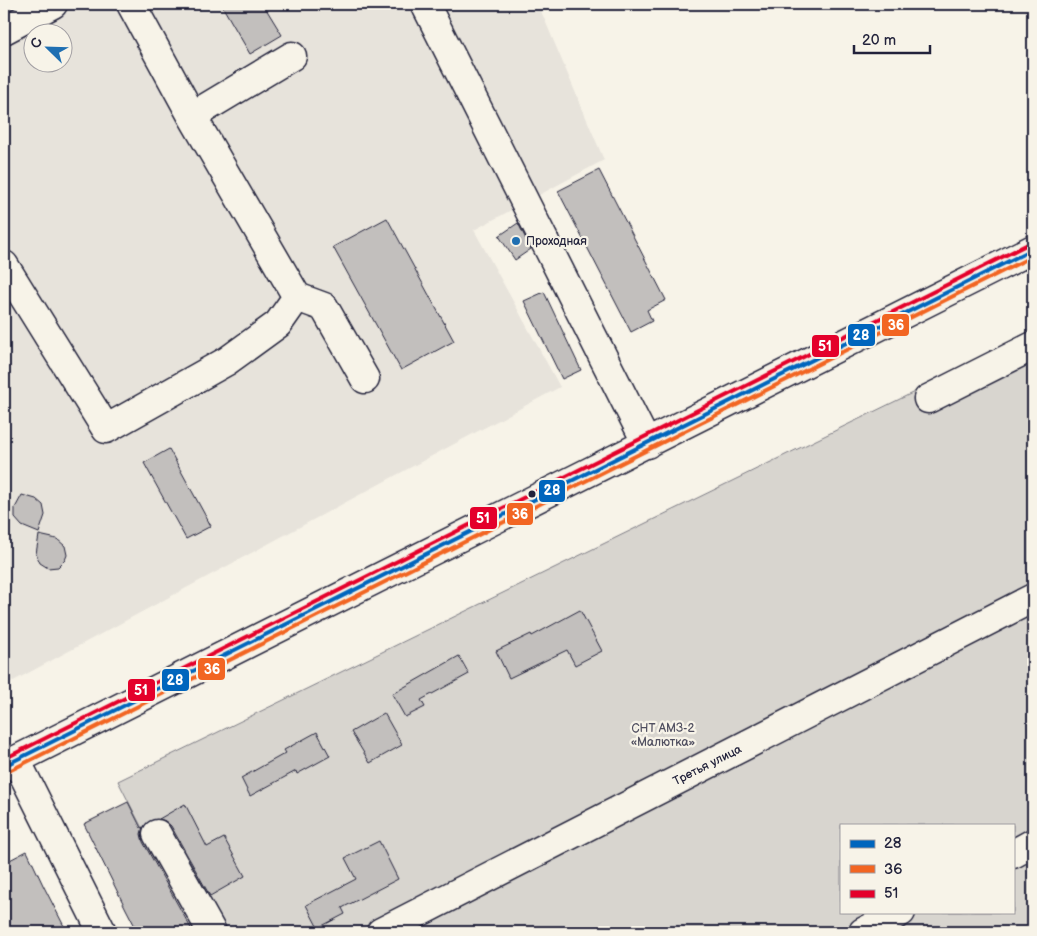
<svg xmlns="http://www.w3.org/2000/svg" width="1037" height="936" font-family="'Balsamiq Sans',sans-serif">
  <rect width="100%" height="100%" fill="#f7f3e8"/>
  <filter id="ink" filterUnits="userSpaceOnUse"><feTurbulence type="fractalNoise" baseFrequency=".02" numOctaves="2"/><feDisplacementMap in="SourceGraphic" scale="10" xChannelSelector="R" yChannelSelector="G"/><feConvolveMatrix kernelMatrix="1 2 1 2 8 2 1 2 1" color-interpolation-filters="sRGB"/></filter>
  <g filter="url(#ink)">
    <!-- built -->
    <path fill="#e7e3db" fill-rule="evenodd" d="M4,4h534l66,156 -130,70 86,157 -556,299zM32,32h30v30h-30z"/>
    <!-- green -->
    <path fill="#d8d5cf" stroke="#7d7c85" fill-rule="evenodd" d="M1033,334v598h-838l-77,-151zM841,825h172v87h-172z"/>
    <!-- building -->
    <path fill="#c2bfbd" stroke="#22223b" d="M221,4h42l19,31 -32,19z
      M599,170l67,130 -19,10 5,11 -21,11 -73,-141z
      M387,218l67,123 -53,29 -68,-123z
      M518,223l13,26 -16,11 -16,-24z
      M544,292l37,78 -19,9 -38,-78z
      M169,449l42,77 -25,13 -42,-76z
      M22,495l14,4 7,6 2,10 -6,18 -17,-7 -7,-8v-10z
      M39,535l18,4 8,7 2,9 -2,5 -7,7 -10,1 -8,-5 -4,-9z
      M580,610l22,41 -27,14 -8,-15 -58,28 -13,-27 35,-17 1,2z
      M459,656l10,18 -48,26 4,7 -20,10 -13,-23z
      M384,713l18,32 -32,18 -19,-31z
      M317,732l13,24 -33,18 -1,-3 -46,25 -9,-18 45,-25 -2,-3z
      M128,802l13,26 2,-1 -2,7 2,8 50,90h-55l-12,-23 -42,-85z
      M185,804l22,43 17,-9 21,38 -35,20 -39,-70 -6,-5 -6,-2z
      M379,841l19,38 -56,29 3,6 -27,14 -12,-23 50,-26 -11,-21z
      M27,851l16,34 24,47h-56l-7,-14v-55z"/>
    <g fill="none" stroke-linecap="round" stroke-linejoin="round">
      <!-- minor casing -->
      <g stroke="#22223b" stroke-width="31">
        <path id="minor" d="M425,4l222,440
          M4,30l49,-26
          M192,116l100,-60
          M4,265l102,164 121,-68 51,-37 19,-27 -105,-181 -61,-112
          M297,297l27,10 41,72
          M928,399l105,-53
          M16,760l86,172
          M4,766l1029,-517
          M157,834l55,98
          M1013,854l20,-11
          M381,932l652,-334
          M863,932l38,-20"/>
      </g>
      <!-- minor -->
      <use href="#minor" stroke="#f7f3e8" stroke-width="28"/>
      <!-- bus-1 casing -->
      <g stroke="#f7f3e8" stroke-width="8">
        <path id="bus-1" d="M4,766l1029,-517"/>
      </g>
      <!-- bus-2 casing -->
      <g stroke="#f7f3e8" stroke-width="8">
        <path id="bus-2" d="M7,772l1026,-516"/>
      </g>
      <!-- bus-3 casing -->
      <g stroke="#f7f3e8" stroke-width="8">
        <path id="bus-3" d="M4,759l1026,-516"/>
      </g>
      <!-- bus-1 -->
      <use href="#bus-1" stroke="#0065bd" stroke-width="4"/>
      <!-- bus-2 -->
      <use href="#bus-2" stroke="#f26522" stroke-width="4"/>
      <!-- bus-3 -->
      <use href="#bus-3" stroke="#e4002b" stroke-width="4"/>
    </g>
  </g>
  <!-- markers -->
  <circle fill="#1f6fb2" stroke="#f7f3e8" stroke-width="2" cx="516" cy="241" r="5"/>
  <circle fill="#22223b" stroke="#f7f3e8" stroke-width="2" cx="532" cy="494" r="4.5"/>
  <g text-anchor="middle" stroke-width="4.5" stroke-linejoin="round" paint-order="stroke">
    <!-- poi labels -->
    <g font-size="12" fill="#22223b" stroke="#f7f3e8" text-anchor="start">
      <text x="526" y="245">Проходная</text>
    </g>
    <!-- park labels -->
    <g font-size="12" fill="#504f60" stroke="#f7f3e8">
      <text x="663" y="732">СНТ АМЗ-2<tspan x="663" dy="14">«Малютка»</tspan></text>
    </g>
    <!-- street labels -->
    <g font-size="12" fill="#22223b" stroke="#f7f3e8">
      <text transform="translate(707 765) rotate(-27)" y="4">Третья улица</text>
    </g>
  </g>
  <g stroke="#f7f3e8" stroke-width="2">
    <rect x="881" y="313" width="29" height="24" rx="5" fill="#f26522"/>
    <rect x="847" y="323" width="29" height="24" rx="5" fill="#0065bd"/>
    <rect x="811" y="334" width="29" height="24" rx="5" fill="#e4002b"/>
    <rect x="538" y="479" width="28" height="24" rx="5" fill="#0065bd"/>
    <rect x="506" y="502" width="28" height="24" rx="5" fill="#f26522"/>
    <rect x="469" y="506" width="29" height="24" rx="5" fill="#e4002b"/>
    <rect x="197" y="657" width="29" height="24" rx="5" fill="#f26522"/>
    <rect x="161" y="668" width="29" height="24" rx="5" fill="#0065bd"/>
    <rect x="127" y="678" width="29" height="24" rx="5" fill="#e4002b"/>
  </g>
  <g font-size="14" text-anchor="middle" font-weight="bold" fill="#fff">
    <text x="896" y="330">36</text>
    <text x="861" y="340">28</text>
    <text x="825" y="351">51</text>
    <text x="552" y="495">28</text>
    <text x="520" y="519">36</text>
    <text x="483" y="523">51</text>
    <text x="212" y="674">36</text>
    <text x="175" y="685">28</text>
    <text x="141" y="695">51</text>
  </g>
  <!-- margin -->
  <rect width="1037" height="936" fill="none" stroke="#f7f3e8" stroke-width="20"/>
  <rect x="10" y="10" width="1017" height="916" fill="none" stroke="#22223b" stroke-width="2" filter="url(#ink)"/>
  <!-- legend -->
  <rect x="840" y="824" width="175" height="90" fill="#f7f3e8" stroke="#a29fa3"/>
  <rect x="850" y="840" width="25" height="8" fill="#0065bd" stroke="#a29fa3"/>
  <text x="884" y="848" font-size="15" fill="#22223b">28</text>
  <rect x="850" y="865" width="25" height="8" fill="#f26522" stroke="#a29fa3"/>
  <text x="884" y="874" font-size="15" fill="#22223b">36</text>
  <rect x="850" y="890" width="25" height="8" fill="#e4002b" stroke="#a29fa3"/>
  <text x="884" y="898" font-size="15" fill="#22223b">51</text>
  <!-- north arrow -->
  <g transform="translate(48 48) rotate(293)"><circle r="24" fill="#f7f3e8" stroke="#a29fa3"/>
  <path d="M0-4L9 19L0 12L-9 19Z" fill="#1f6fb2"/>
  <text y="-8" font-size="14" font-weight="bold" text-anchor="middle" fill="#22223b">С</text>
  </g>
  <!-- scale -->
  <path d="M854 45v8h76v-8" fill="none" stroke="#22223b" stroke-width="2.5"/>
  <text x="862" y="45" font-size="15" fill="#22223b" stroke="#f7f3e8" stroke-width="4" paint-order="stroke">20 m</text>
</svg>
